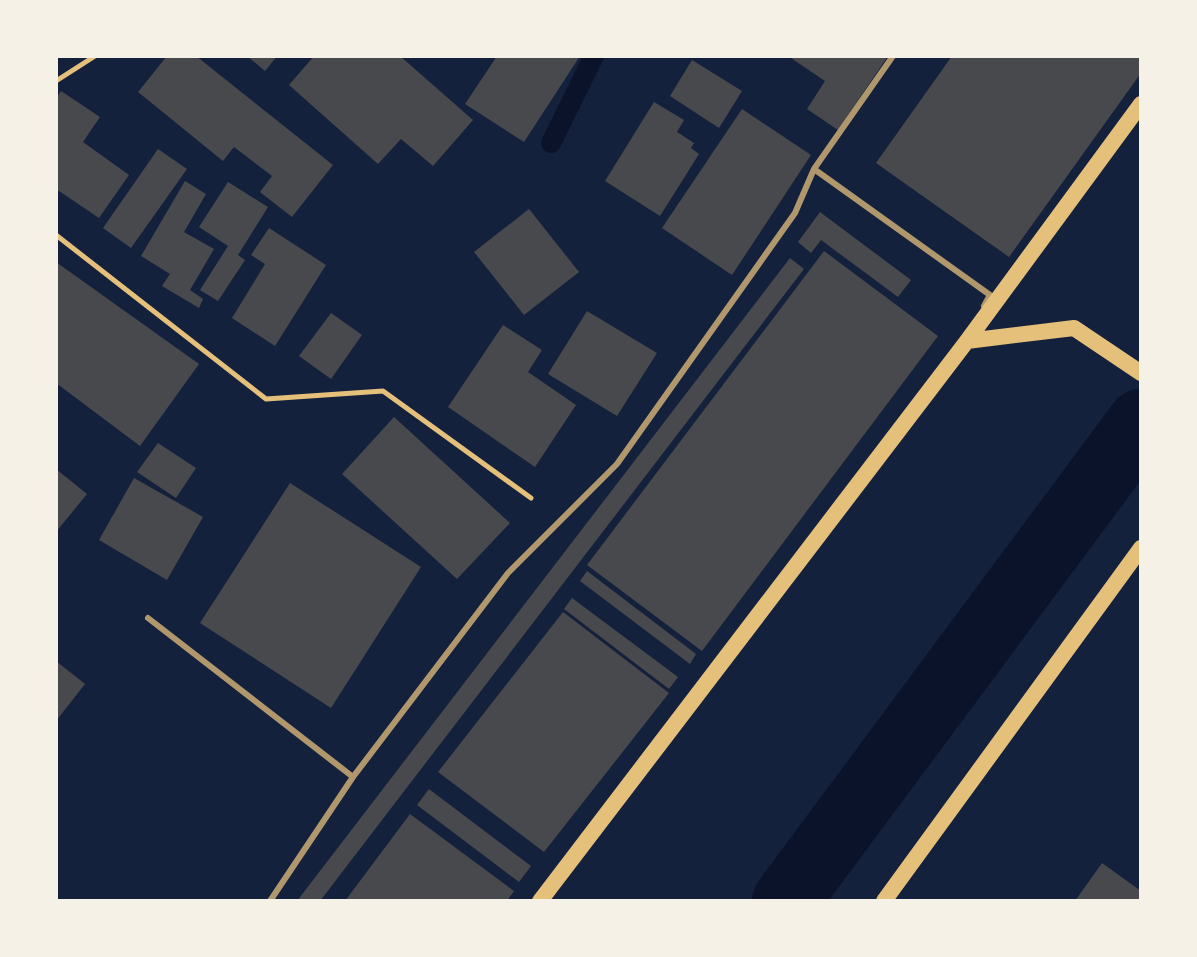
<svg xmlns="http://www.w3.org/2000/svg" width="1197" height="957" font-family="'Exo 2',sans-serif">
  <rect width="100%" height="100%" fill="#14213d"/>
  <g fill="none" stroke-linecap="round" stroke-linejoin="round">
    <!-- stream -->
    <path stroke="#0b132b" stroke-width="20" d="M551,143l43,-87"/>
    <!-- canal -->
    <path stroke="#0b132b" stroke-width="68" d="M786,901l355,-478"/>
  </g>
  <!-- building -->
  <path fill="#48494c" d="M167,56h29l137,109 -41,52 -32,-25 12,-16 -38,-29 -11,14 -85,-69z
    M247,56h30l-12,15z
    M314,56h86l73,64 -40,46 -32,-27 -23,25 -89,-79z
    M497,56h83l-56,86 -59,-38z
    M788,56h100l-50,74 -31,-21 18,-28z
    M952,56h189v17l-132,184 -133,-94z
    M692,60l50,31 -23,37 -49,-32z
    M61,91l39,26 -17,25 46,33 -30,43 -43,-29v-91z
    M654,102l30,18 -7,12 17,11 -3,5 8,6 -39,62 -55,-35z
    M742,109l69,46 -79,120 -70,-47z
    M158,149l29,20 -56,79 -28,-20z
    M185,181l21,13 -22,38 30,17 -24,41 13,9 -4,9 -37,-22 8,-12 -29,-18z
    M228,182l40,25 -30,48 7,5 -27,41 -18,-11 28,-44 -29,-19z
    M529,209l50,63 -55,43 -50,-63z
    M820,212l91,68 -13,17 -77,-57 -10,13 -13,-11z
    M269,228l57,37 -51,81 -43,-28 33,-54 -14,-9z
    M824,251l114,85 -236,315 -115,-86z
    M790,258l14,11 -484,632h-23z
    M56,262l143,102 -59,82 -84,-63z
    M587,311l70,42 -40,63 -69,-42z
    M331,313l31,22 -31,44 -32,-23z
    M503,325l39,25 -14,22 48,33 -41,62 -87,-60z
    M394,417l116,106 -53,56 -115,-105z
    M158,443l38,25 -20,30 -39,-26z
    M56,469l31,25 -31,38z
    M134,478l69,39 -36,63 -68,-40z
    M290,483l131,84 -90,141 -131,-85z
    M587,571l109,83 -6,10 -110,-83z
    M572,598l106,79 -9,12 -105,-80z
    M563,612l106,81 -125,159 -106,-80z
    M56,661l29,23 -29,37z
    M429,789l102,77 -12,16 -102,-77z
    M410,814l104,77 -7,10h-162z
    M1102,863l39,28v10h-66z"/>
  <g fill="none" stroke-linecap="round" stroke-linejoin="round">
    <!-- path -->
    <path stroke="#e5c07b" stroke-width="5" d="M56,81l39,-25
      M56,235l210,164 117,-8 148,107"/>
    <!-- service -->
    <path stroke="#b1986c" stroke-width="6" d="M814,169l176,126 -6,11
      M148,618l205,159
      M270,901l83,-124 155,-204 109,-109 178,-251 19,-44 79,-113"/>
    <!-- secondary -->
    <path stroke="#e5c07b" stroke-width="16" d="M967,341l107,-13 67,45
      M540,901l427,-560 174,-237
      M884,901l257,-353"/>
  </g>
  <!-- border -->
  <rect width="1197" height="957" fill="none" stroke="#f6f1e7" stroke-width="116"/>
</svg>
